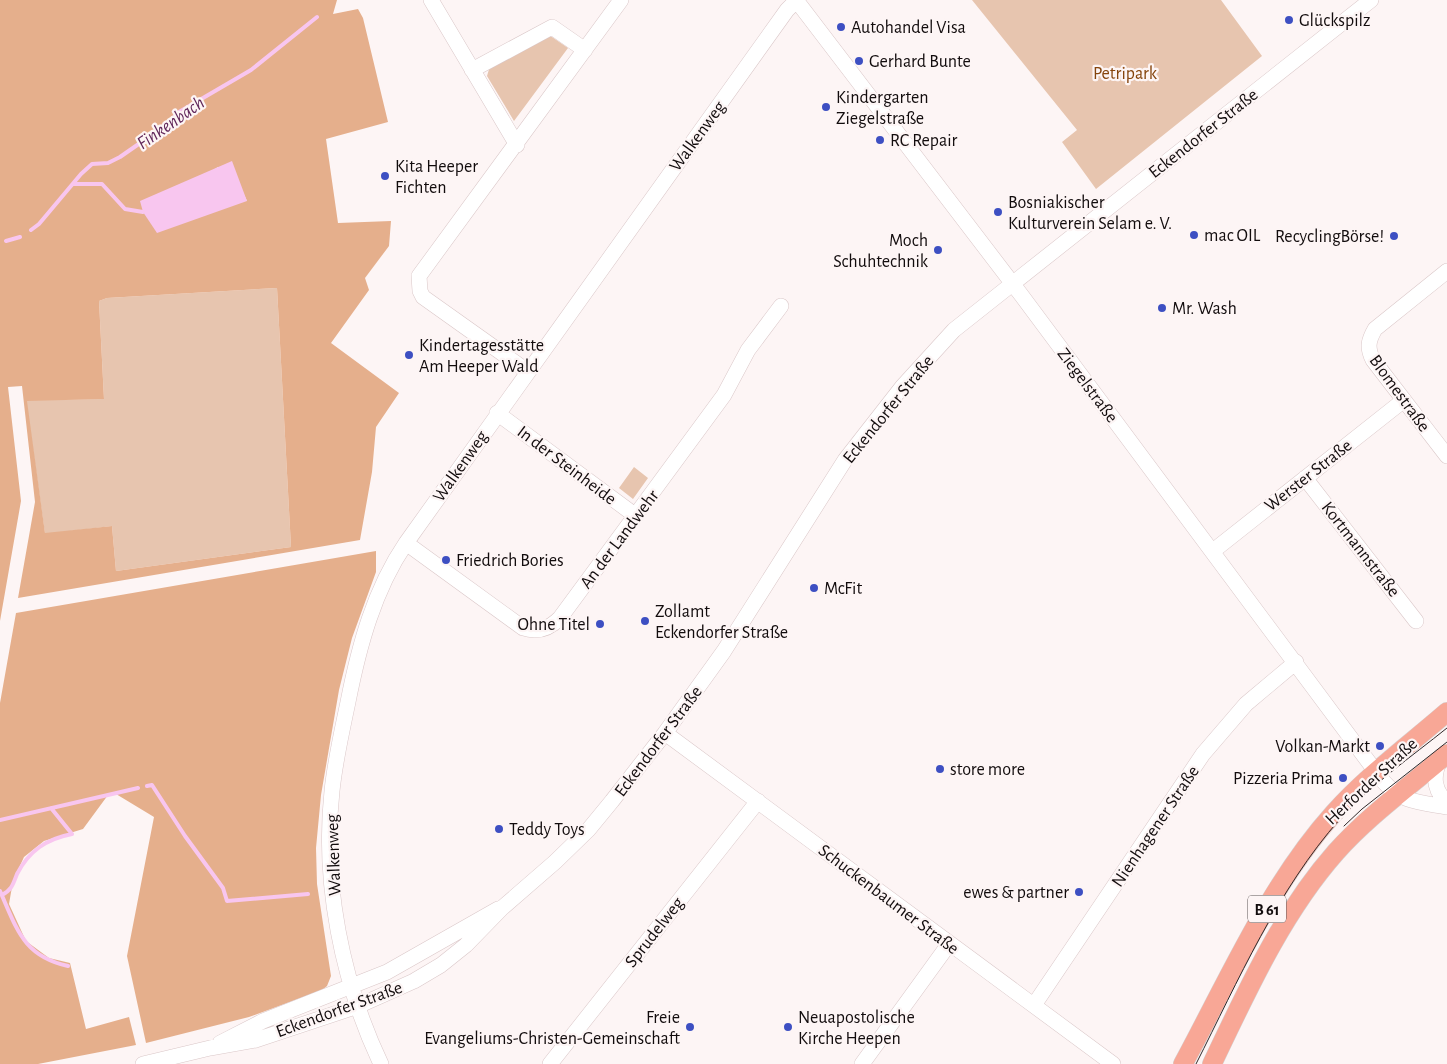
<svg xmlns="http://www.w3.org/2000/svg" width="1447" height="1064" font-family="'Alegreya Sans',sans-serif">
  <rect width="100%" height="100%" fill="#fdf5f5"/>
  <!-- green -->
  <path fill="#e7c5af" d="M972,0h249l41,56 -166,133 -34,-47 15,-12z
    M544,36l8,1 16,11 -54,73 -27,-45 3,-10z
    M277,288l14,259 -175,24 -4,-45 -67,8 -19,-134 78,-1 -5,-98 8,-3z
    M634,467l14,11 -15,21 -14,-11z"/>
  <!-- forest -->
  <path fill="#e5af8c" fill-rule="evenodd" d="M0,0h337l-4,14 25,-5 5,9 25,104 -62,17 12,84 53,-2 -2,25 -24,32 4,12 -38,53 68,50 -23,34 -4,45 -12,68 -342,58 17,-96 -13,-116 -14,1 13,114 -21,120zM218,167l21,17 8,17 -38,-28zM277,288l14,259 -175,24 -4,-45 -67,7 -18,-132 77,-2 -5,-98 8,-3z
    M376,551v21l-24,66 -13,52 -18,105 -5,53 1,36 14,92 -4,10 -5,4 -73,27 -103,26 -19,-87 27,-139 -38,-23 -8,1 -25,34 -39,12 -20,16 -11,24 -4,23 17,37 23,17 21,5 16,66 43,-12 7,28 -98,19h-38v-361l16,-90z"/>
  <!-- water -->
  <path fill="#f8c6ef" d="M232,161l15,40 -90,32 -14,-21 -3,-11z"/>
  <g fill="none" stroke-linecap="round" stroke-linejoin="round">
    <!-- stream -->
    <path stroke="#f8c6ef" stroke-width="4" d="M73,184h29l23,25 18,3
      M31,230l8,-6 42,-50 11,-10 16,-1 12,-6 46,-32 13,-13 72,-42 66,-53
      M6,241l14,-4
      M147,786l5,-1 33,51 38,52 4,13 81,-7
      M0,820l138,-32
      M0,891c17,38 23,65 68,75
      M2,895c10,-5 11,-11 15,-21 12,-23 29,-35 55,-40l-21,-26"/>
    <!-- minor casing -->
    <g stroke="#dac7c8" stroke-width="16">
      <path id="minor" d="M431,0l86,145
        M796,0l226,296 360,484c20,23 36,22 65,27
        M472,70l80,-43 33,23
        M1447,271l-72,58c-7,12 -8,19 -2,31l74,96
        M527,371l-104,-74 -3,-6 -1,-15 202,-276
        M497,413l139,103
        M1305,478l111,143
        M406,543l117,85c15,5 26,1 37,-10l164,-223 24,-45 33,-44
        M1213,551l191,-151
        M665,733l448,331
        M1440,760c-8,17 -6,30 7,43
        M1034,1005l169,-251 43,-50 50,-42
        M220,1043l43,-22 124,-49 111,-63
        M143,1064l67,-16 46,-8 102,-34 56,-25 27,-16 25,-20 36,-37 53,-46 34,-33 23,-28 53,-68 59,-82 121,-191 57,-73 52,-57 417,-330
        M381,1064c-39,-82 -59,-182 -49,-273 3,-30 10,-60 16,-89 11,-56 26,-112 58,-159l381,-533 10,-10
        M550,1064l208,-263
        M862,1064l87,-120"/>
    </g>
    <!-- major casing -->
    <g stroke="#d4d3d3" stroke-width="20">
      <path id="major" d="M1183,1064c45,-83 87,-180 151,-251 33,-37 75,-68 113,-101
        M1212,1064c35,-73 70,-151 124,-212 33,-37 74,-66 111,-98"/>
    </g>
    <!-- minor -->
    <use href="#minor" stroke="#fff" stroke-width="15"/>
    <!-- major -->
    <use href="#major" stroke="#f8a796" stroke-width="19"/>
    <!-- tram -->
    <path stroke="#312a2b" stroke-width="1" d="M1344,826l18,-17 85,-67
      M1196,1064c42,-83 82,-175 144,-245 32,-35 71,-62 107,-91"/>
  </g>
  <!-- markers -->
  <g fill="#3d4fc2" stroke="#fdf5f5" stroke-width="2">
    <circle cx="1289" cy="20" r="5"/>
    <circle cx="841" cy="27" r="5"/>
    <circle cx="859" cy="61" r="5"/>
    <circle cx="826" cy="107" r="5"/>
    <circle cx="880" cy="140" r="5"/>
    <circle cx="385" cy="176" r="5"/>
    <circle cx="998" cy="212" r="5"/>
    <circle cx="1194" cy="235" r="5"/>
    <circle cx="1394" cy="236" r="5"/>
    <circle cx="938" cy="250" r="5"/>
    <circle cx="1162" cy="308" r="5"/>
    <circle cx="409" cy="355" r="5"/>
    <circle cx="446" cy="560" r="5"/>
    <circle cx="814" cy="588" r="5"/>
    <circle cx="645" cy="621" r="5"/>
    <circle cx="600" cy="624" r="5"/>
    <circle cx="1380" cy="746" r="5"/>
    <circle cx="940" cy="769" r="5"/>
    <circle cx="1343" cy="778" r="5"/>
    <circle cx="499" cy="829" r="5"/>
    <circle cx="1079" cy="892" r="5"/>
    <circle cx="690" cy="1027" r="5"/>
    <circle cx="788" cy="1027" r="5"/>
  </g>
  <g text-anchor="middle" stroke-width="4.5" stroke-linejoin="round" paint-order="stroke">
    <!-- shield labels -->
    <rect fill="#fdf5f5" stroke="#585253" stroke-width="1" x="1248" y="895.5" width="38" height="27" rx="4"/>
    <g font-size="16" font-weight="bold" fill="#120c0d">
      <text x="1267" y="915">B 61</text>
    </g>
    <!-- poi labels -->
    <g font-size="18" fill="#120c0d" stroke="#fdf5f5" text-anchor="start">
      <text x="1299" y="26">Glückspilz</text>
      <text x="851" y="33">Autohandel Visa</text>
      <text x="869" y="67">Gerhard Bunte</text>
      <text x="836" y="103">Kindergarten<tspan x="836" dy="21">Ziegelstraße</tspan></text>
      <text x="890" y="146">RC Repair</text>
      <text x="395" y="172">Kita Heeper<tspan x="395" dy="21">Fichten</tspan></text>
      <text x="1008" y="208">Bosniakischer<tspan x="1008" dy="21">Kulturverein Selam e. V.</tspan></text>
      <text x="1204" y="241">mac OIL</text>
      <text x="1384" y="242" text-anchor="end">RecyclingBörse!</text>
      <text x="928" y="246" text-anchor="end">Moch<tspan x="928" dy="21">Schuhtechnik</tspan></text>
      <text x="1172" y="314">Mr. Wash</text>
      <text x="419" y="351">Kindertagesstätte<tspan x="419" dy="21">Am Heeper Wald</tspan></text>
      <text x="456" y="566">Friedrich Bories</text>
      <text x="824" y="594">McFit</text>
      <text x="655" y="617">Zollamt<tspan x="655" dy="21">Eckendorfer Straße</tspan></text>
      <text x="590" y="630" text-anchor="end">Ohne Titel</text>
      <text x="1370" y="752" text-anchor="end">Volkan-Markt</text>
      <text x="950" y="775">store more</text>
      <text x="1333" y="784" text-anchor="end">Pizzeria Prima</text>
      <text x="509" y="835">Teddy Toys</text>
      <text x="1069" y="898" text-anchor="end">ewes &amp; partner</text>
      <text x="680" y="1023" text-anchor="end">Freie<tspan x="680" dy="21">Evangeliums-Christen-Gemeinschaft</tspan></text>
      <text x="798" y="1023">Neuapostolische<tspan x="798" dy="21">Kirche Heepen</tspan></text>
    </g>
    <!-- park labels -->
    <g font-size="18" fill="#85440c" stroke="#fdf5f5">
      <text x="1125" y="79">Petripark</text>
    </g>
    <!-- street labels -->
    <g font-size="18" fill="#120c0d" stroke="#fdf5f5">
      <text transform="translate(1203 133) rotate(-38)" y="6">Eckendorfer Straße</text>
      <text transform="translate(697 136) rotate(-54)" y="6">Walkenweg</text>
      <text transform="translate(1088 385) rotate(53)" y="6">Ziegelstraße</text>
      <text transform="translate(1400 393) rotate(54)" y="6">Blomestraße</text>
      <text transform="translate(888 409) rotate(-51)" y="6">Eckendorfer Straße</text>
      <text transform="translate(567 465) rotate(37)" y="6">In der Steinheide</text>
      <text transform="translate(460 466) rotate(-55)" y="6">Walkenweg</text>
      <text transform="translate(1308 475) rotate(-38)" y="6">Werster Straße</text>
      <text transform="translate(619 539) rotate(-53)" y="6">An der Landwehr</text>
      <text transform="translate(1361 549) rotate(52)" y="6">Kortmannstraße</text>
      <text transform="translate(658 741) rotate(-53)" y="6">Eckendorfer Straße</text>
      <text transform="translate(1371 781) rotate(-43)" y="6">Herforder Straße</text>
      <text transform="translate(1155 826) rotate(-56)" y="6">Nienhagener Straße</text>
      <text transform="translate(333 855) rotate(-92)" y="6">Walkenweg</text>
      <text transform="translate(889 899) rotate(37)" y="6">Schuckenbaumer Straße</text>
      <text transform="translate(654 932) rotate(-52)" y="6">Sprudelweg</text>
      <text transform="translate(339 1009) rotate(-20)" y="6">Eckendorfer Straße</text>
    </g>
    <!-- water labels -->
    <g font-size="19" font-style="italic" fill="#61275b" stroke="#fdf5f5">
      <text transform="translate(170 122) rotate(-35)" y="7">Finkenbach</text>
    </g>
  </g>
</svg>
